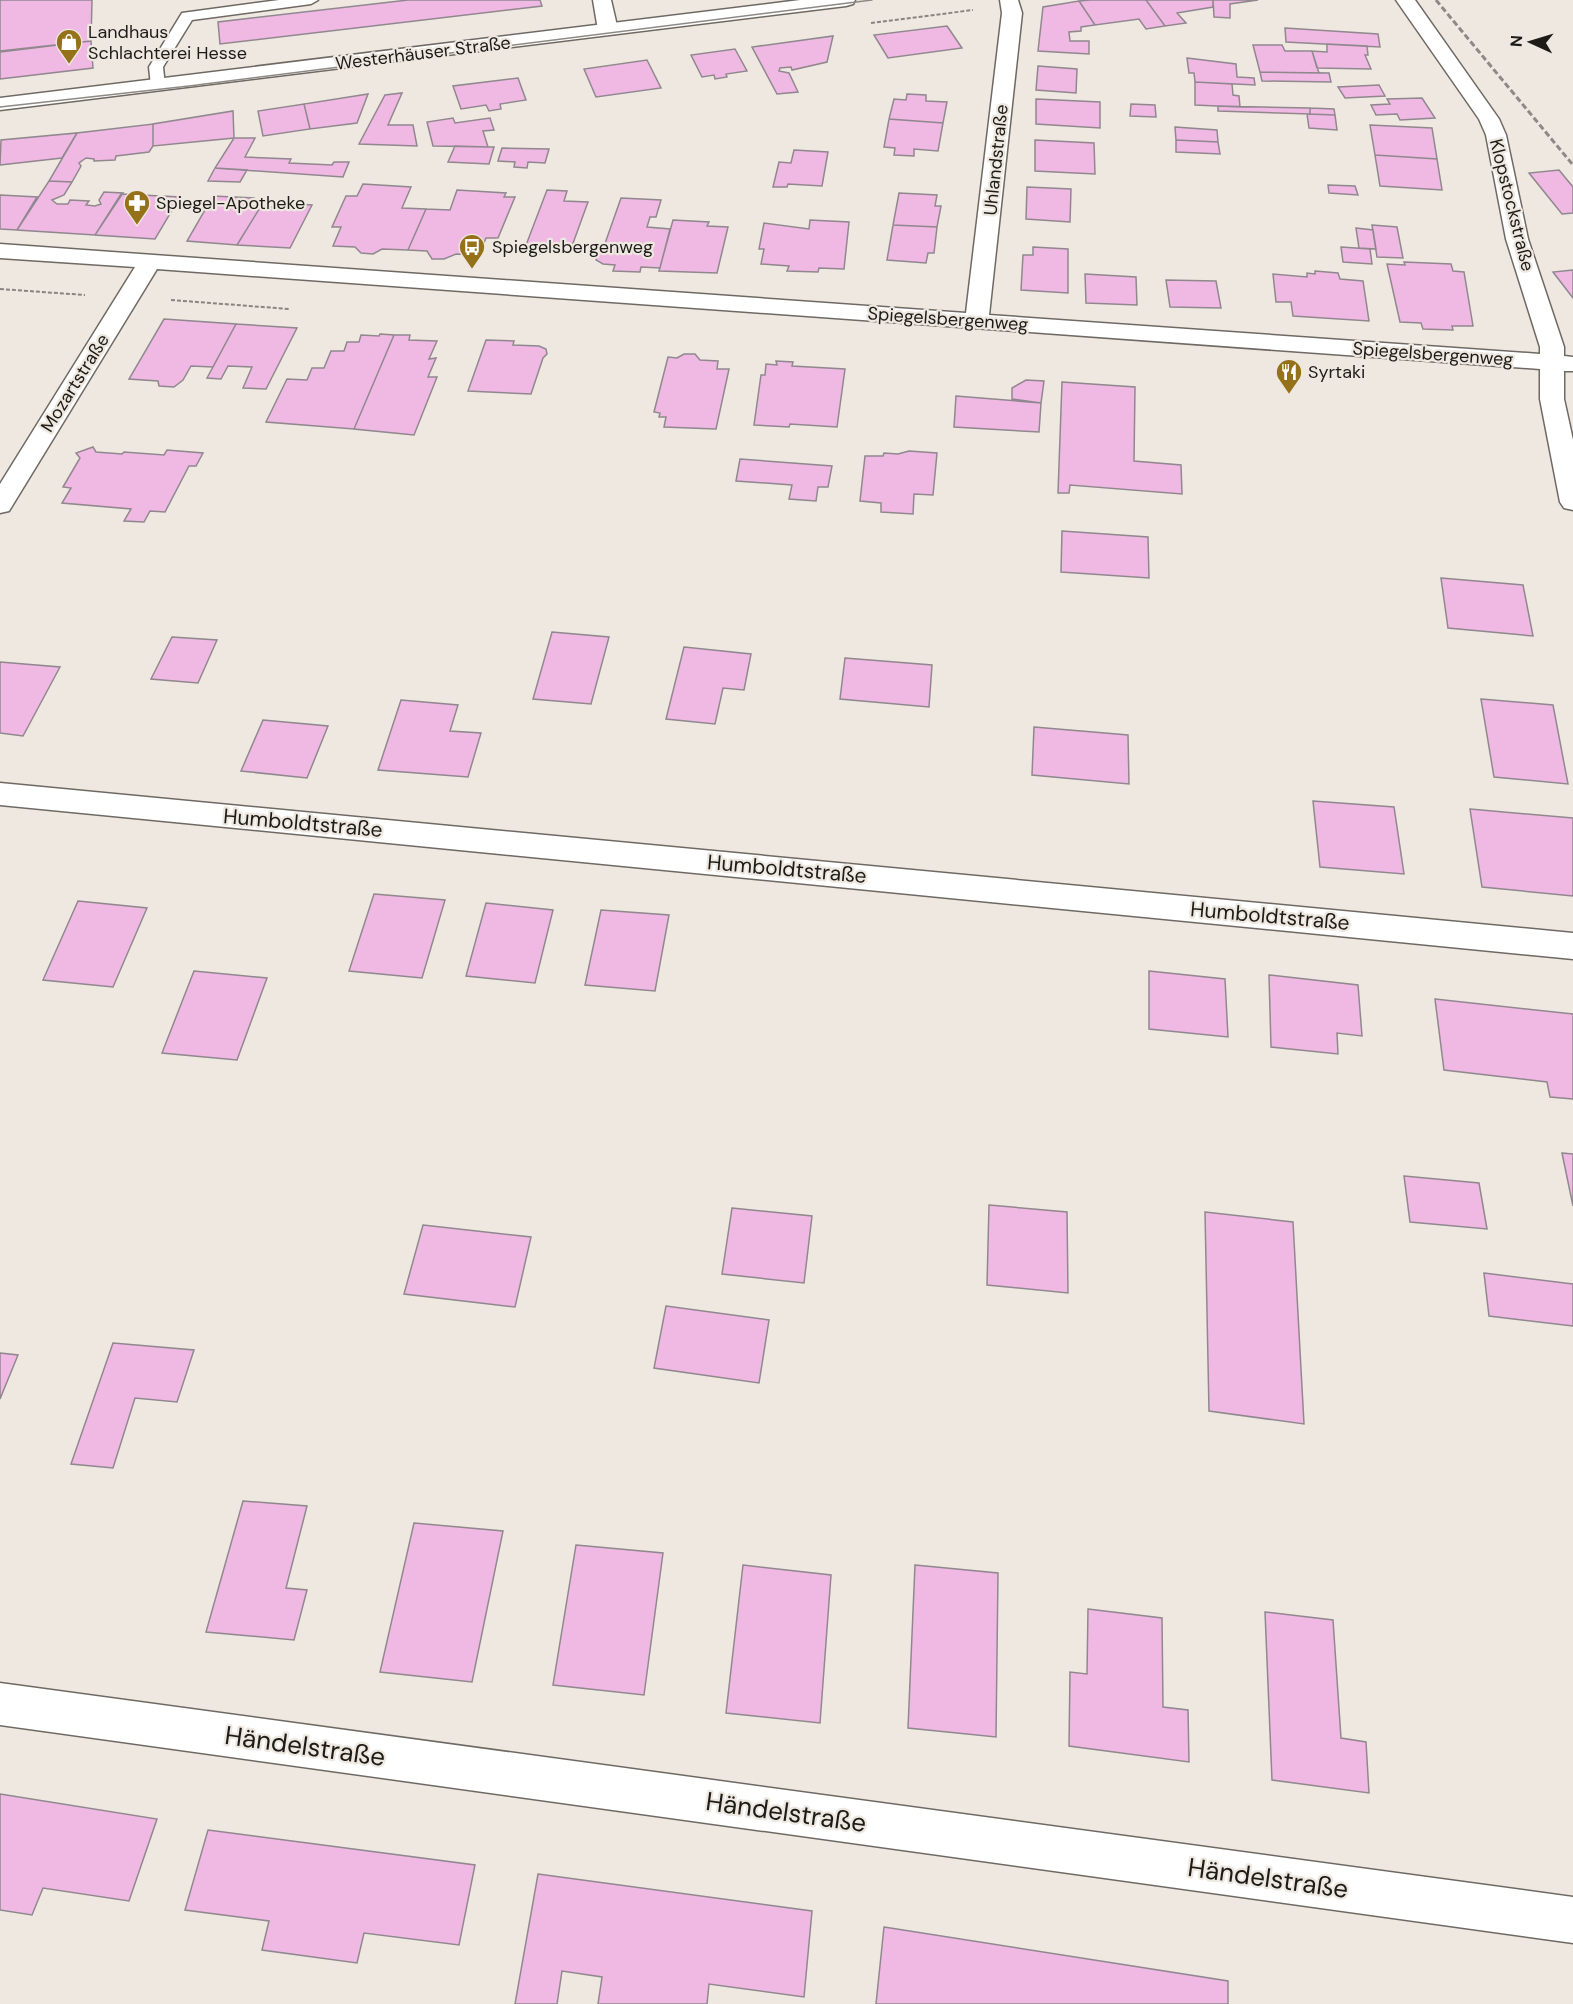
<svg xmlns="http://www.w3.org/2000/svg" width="1573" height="2004" font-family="'DM Sans',sans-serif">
  <rect width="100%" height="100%" fill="#eee8e0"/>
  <!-- building -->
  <path fill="#f0b9e4" stroke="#90888e" stroke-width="1.5" d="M0,0h92l-1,41 -91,10z
    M408,0h132l2,6 -322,38 -2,-22z
    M1090,0h56l19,26 -19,3 -7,-10 -44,6 -16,-24z
    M1146,0h67v7l-36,6 9,10 -21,3z
    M1213,0h45l-28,4v14l-16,-1z
    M1079,1l16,24 -14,2v4l-12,1 1,9h19v13l-51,-3 5,-44z
    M947,26l15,22 -74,10 -14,-23z
    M1285,28l93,6 2,13 -94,-5z
    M833,36l-6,26 -35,8 -1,-3 -11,1 -1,3 10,2 9,19 -21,2 -25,-47z
    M91,41l2,27 -93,11v-27z
    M1327,44l40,2 1,9h-3l6,14 -54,-1 -5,-17 15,1z
    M1253,45h29l3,6h27l7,22 -59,-1z
    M735,49l12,22 -21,3 1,3 -12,2 -1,-4 -12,2 -11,-22z
    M1187,58l49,6 1,13 17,1 1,7 -60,-3 -1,-9h-5z
    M647,60l14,28 -65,9 -12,-28z
    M1038,66l39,3 -1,24 -40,-3z
    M1260,72l69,1 2,9 -69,-1z
    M518,78l8,22 -26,4 1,5 -12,2 -3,-6 -25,4 -8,-23z
    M1195,82l37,2 1,11 6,1 1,11 -45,-2z
    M1379,85l6,11 -40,2 -7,-11z
    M402,93l-14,32h25l4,21 -58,-2 26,-49z
    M368,94l-11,29 -47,6 -6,-25z
    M907,94l19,1v6l21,1 -4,21 -54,-4 5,-20 12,1z
    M1422,98l13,20 -35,2 -3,-6 -21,1 -5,-10 19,-1 -3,-5z
    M1036,99l64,3v26l-64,-4z
    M304,104l6,25 -47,7 -5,-25z
    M1131,104l24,1 1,12 -26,-1z
    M1218,106l92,2v6l-92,-3z
    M1310,108l24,1 1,6 -25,-1z
    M233,111l1,27 -81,8v-22z
    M1307,114l28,1 2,15 -28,-2z
    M453,118l2,5 35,-5 4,12 -11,1 5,16 -55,-1 -6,-24z
    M889,119l54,4 -5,28 -24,-2v7l-20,-1 1,-7 -11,-1z
    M153,124v22l-4,6 -33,4 -1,4 -21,1v-2l-8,-1 -7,5 2,3 -9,16 -23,-1 28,-48z
    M1370,125l62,3 5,31 -62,-4z
    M1175,127l42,3 1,12 -42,-2z
    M77,133l-15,25 -62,7 1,-25z
    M234,138h21l-10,19 46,2 -2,4 43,2 2,-3h15l-6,15 -128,-9z
    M1035,140l59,3 1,31 -60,-3z
    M1176,140l42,2 2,12 -44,-2z
    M455,146l33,1h6l-5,17 -41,-2z
    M502,148l47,1 -4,14 -17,-1 -1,6 -13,-1 1,-5 -17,-1z
    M794,150l34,2 -6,34 -34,-2 -1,3h-14l6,-25 12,1z
    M1375,155l62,4 5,31 -62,-4z
    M215,168l32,2 -7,12 -32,-1z
    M1559,170l14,17v26l-11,1 -33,-41z
    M49,181l23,1 -8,13 -12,5 5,4h11l2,-4 19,1 -3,4 9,1 6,-2 -2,-4 5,-8 19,1 -28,42 -78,-5z
    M363,184l48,3 -9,21 24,1 -18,41 -26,-1 -9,5 -12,-1 -6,-6 -22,-1 8,-19h-9l14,-31h11z
    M1328,185l27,1 3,9 -29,-2z
    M1027,187l44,2 -1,33 -44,-3z
    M457,190l49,3 -2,4h11l-17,41h-12l-7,17 -23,-1 -12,5h-12l-5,-8 -19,-1 18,-41 24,1z
    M547,190l20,1 -3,10 24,1 -16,44 -26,-1 -3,9 -20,-1z
    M899,193l38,2 -2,11h6l-4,21 -44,-2z
    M121,194l59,3 -25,42 -60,-4z
    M0,195l37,2 -20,33 -17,-1z
    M213,196l41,2 -4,8h11l-24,39 -50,-4z
    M621,198l40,2 -5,17h-6l-3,10 23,2 -10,39 -19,-1 -1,5 -27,-1 2,-6 -12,-1 -7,-4 2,-6 4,-2z
    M274,203l38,2 -22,43 -53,-3 24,-39 12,1z
    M673,220l36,2 -2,4 21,1 -11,46 -58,-2z
    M810,220l39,2 -5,47 -25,-1 -1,4 -31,-1 2,-5 -28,-2 3,-15h-5l5,-26 45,6z
    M893,225l44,2 -3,26h-6l-2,10 -39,-3z
    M1372,225l25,2 6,31 -26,-1z
    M1356,228l17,2 3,19 -17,-1z
    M1033,247l35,2v44l-47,-3 2,-35h10z
    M1341,247l29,2 2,15 -29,-2z
    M1404,262l47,2 2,7 11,1 9,54h-21l1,4 -30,-1 -2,-6 -21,-1 -13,-58 18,1z
    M1573,270v28l-20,-26z
    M1315,271l23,2 2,6 23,2 6,40 -76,-5 -2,-14h-15l-3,-28 34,3v-4l8,1z
    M1085,274l51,3 1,28 -51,-2z
    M1166,280l50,1 5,27 -51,-1z
    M164,319l72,5 -23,43 -22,-1 -8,14 -9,7 -15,-1 -1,-5 -29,-2z
    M236,324l61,4 -31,61 -23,-1 9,-21 -24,-1 -7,13 -14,-1z
    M380,334l14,1 -40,94 -88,-7 21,-43 20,1 5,-12h12l7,-17h13l3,-9h12l2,-7 18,1z
    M394,335h16l-1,5 28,1 -8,18 7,-1 -8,19h9l-23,58 -60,-6z
    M486,340l28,1 -1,4 26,1 7,3 1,5 -4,4 -12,36 -63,-3z
    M684,354h11l5,6 18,1 -1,8h12l-13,60 -52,-2 2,-10h-7l1,-4 -6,-1 14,-55 9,1z
    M776,361l17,1 -1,4 53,3 -8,58 -47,-3 -1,3 -35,-2 7,-50h4l1,-11 11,1z
    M1026,380l18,1 -3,22 -29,-4v-11z
    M1062,382l73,5 -1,74 47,4 1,29 -112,-9 -1,8h-11z
    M956,396l85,7 -2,29 -85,-5z
    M93,447l3,5 26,2 2,-2 40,3 3,-5 36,3 -7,13h-7l-24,46 -15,-1 -6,11 -20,-1 7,-12 -69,-6 9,-15 -8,-1 17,-29 -4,-5z
    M909,451l28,2 -4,42 -19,-1 -1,20 -32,-2v-9l-21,-2 5,-45h18l1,-3 14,1z
    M740,459l92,7 -4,21h-10l-2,14 -27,-2 3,-14 -56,-4z
    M1062,531l86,6 1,41 -88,-6z
    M1441,578l82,7 10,51 -85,-8z
    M552,632l57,5 -18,67 -58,-5z
    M172,637l45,3 -19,43 -47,-4z
    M684,647l67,7 -7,36 -21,-2 -8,36 -49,-5z
    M845,658l87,7 -3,42 -89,-8z
    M0,662l60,5 -37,69 -23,-3z
    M1481,699l72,6 15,79 -74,-7z
    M401,700l57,5 -8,26 31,2 -13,44 -90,-7z
    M263,720l65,6 -21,52 -66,-7z
    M1034,727l94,8 1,49 -97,-9z
    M1313,801l81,6 10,67 -84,-7z
    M1470,809l103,9v78l-91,-9z
    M374,894l71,6 -23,78 -73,-7z
    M78,901l69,7 -34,79 -70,-7z
    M486,903l67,7 -18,73 -69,-7z
    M601,910l68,5 -14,76 -70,-6z
    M194,971l73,7 -30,82 -75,-7z
    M1149,971l76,8 3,58 -79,-8z
    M1269,975l89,10 4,51 -25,-3 1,21 -67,-7z
    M1435,999l138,15v85l-23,-2 -3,-15 -103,-12z
    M1562,1153l11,1v52z
    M1404,1176l75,7 8,46 -77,-7z
    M989,1205l78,7 1,81 -81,-8z
    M732,1208l80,8 -8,67 -82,-9z
    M1205,1212l88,10 11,202 -95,-13z
    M423,1225l108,12 -16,70 -111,-13z
    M1484,1273l89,11v42l-84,-10z
    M666,1306l103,14 -10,63 -105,-15z
    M113,1343l81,7 -17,52 -42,-4 -22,70 -42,-4z
    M0,1353l18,2 -18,44z
    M243,1501l64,5 -21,82 21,2 -13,50 -88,-8z
    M414,1523l89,8 -31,151 -92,-10z
    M576,1545l87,8 -19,142 -91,-10z
    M743,1565l88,10 -11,148 -94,-10z
    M915,1565l83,8 -2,164 -88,-9z
    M1088,1609l74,9 1,89 25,3 1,52 -120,-16 1,-74 17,2z
    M1265,1612l68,8 8,118 25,4 3,51 -97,-13z
    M0,1794l157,25 -28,82 -86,-13 -11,27 -32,-5z
    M208,1830l267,35 -16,80 -95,-12 -7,30 -95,-13 7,-29 -84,-11z
    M538,1874l274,37 -8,86 -95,-13 -2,20h-109l4,-27 -40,-6 -5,33h-42z
    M884,1927l344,54v23h-352z"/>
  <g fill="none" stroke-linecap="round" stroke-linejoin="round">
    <!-- service casing -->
    <g stroke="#6f6963" stroke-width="3">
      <path id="service" d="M279,0h39l-7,4 -119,16 -29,47 2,19 -7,4 -7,-4 -2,-19 33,-54z"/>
    </g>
    <!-- minor casing -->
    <g stroke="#6f6963" stroke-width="3">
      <path id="minor" d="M593,0h18l7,30 -3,4h-14l-3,-4z
        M1000,0h18l4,13 -33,302 551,39v-7l-34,-108 -20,-104 -7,-16 -83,-119h19l84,119 7,16 22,104 36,108v9l9,1v14h-9v28l9,41v70l-9,-2 -4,-6 -20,-103v-30l-1383,-100 -148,242 -9,2v-29l135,-217 -135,-9v-14l966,69 36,-300z
        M0,783l1573,150v26l-1573,-154z
        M0,1683l1573,214v46l-1573,-218z"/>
    </g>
    <!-- tertiary casing -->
    <g stroke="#6f6963" stroke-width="3">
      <path id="tertiary" d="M800,0h55l-2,4 -7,2 -846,104v-12z"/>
    </g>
    <!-- path -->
    <path stroke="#89847f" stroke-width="2" stroke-dasharray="4 2" stroke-linecap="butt" d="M871,23l102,-13
      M0,289l85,6
      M171,300l118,9"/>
    <!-- service -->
    <use href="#service" fill="#fff" fill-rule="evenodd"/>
    <!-- minor -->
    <use href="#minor" fill="#fff" fill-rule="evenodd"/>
    <!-- tertiary -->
    <use href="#tertiary" fill="#fff" fill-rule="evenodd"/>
    <!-- tram -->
    <path stroke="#8e8984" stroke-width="1.5" d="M0,107l189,-21 683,-86"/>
    <!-- rail -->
    <path stroke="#8e8984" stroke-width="3" stroke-dasharray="6 3" stroke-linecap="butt" d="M1436,0l137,165"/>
  </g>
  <!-- icons -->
  <defs>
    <g id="shop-pin" transform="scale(1.35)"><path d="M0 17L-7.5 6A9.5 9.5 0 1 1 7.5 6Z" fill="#95711a" stroke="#eee8e0"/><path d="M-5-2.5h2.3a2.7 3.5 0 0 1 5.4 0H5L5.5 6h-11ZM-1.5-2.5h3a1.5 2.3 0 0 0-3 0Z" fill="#fff"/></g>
    <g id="pharmacy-pin" transform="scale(1.35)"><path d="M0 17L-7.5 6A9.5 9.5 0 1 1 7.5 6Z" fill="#95711a" stroke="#eee8e0"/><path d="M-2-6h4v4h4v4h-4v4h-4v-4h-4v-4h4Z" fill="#fff"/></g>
    <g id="bus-pin" transform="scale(1.35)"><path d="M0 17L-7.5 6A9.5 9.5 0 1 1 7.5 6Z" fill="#95711a" stroke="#eee8e0"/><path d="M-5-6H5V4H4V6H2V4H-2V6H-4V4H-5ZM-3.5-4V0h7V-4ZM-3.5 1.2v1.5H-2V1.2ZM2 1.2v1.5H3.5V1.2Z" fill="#fff"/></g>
    <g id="restaurant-pin" transform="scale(1.35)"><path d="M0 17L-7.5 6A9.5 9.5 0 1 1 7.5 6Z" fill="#95711a" stroke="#eee8e0"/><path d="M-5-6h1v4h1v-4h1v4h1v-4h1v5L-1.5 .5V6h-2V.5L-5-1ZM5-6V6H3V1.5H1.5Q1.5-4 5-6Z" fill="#fff"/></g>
  </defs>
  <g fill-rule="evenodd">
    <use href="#shop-pin" x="69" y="42"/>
    <use href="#pharmacy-pin" x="137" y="203"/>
    <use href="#bus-pin" x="472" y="247"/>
    <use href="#restaurant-pin" x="1289" y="372"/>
  </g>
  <g text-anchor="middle" stroke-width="4.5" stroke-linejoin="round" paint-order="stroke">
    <!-- far-poi labels -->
    <g font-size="18" fill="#1d1b18" stroke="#eee8e0" text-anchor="start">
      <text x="88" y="38">Landhaus<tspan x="88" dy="21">Schlachterei Hesse</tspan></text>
      <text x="156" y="209">Spiegel-Apotheke</text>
      <text x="492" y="253">Spiegelsbergenweg</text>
      <text x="1308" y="378">Syrtaki</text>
    </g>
    <!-- far-street labels -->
    <g font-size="18" fill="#1d1b18" stroke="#eee8e0">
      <text transform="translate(423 53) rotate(-7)" y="6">Westerhäuser Straße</text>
      <text transform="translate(996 160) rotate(-84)" y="6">Uhlandstraße</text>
      <text transform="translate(1512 205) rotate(76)" y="6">Klopstockstraße</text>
      <text transform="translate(948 319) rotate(4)" y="6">Spiegelsbergenweg</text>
      <text transform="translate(1433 354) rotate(4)" y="6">Spiegelsbergenweg</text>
      <text transform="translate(75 383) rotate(-58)" y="6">Mozartstraße</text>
    </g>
    <!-- street labels -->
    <g font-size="21" fill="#1d1b18" stroke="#eee8e0">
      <text transform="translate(303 823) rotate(5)" y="7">Humboldtstraße</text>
      <text transform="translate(787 869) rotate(5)" y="7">Humboldtstraße</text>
      <text transform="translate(1270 916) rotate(5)" y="7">Humboldtstraße</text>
    </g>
    <!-- near-street labels -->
    <g font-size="26" fill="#1d1b18" stroke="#eee8e0">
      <text transform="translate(305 1746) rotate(8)" y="9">Händelstraße</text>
      <text transform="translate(786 1812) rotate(8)" y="9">Händelstraße</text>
      <text transform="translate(1268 1878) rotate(8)" y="9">Händelstraße</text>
    </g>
  </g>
  <!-- north arrow -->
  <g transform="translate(1531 42) rotate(274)" stroke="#eee8e0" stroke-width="4.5" paint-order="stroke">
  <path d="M0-4.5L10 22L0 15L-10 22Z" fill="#1d1b18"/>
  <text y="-9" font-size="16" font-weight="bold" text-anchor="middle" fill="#1d1b18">N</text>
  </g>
</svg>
